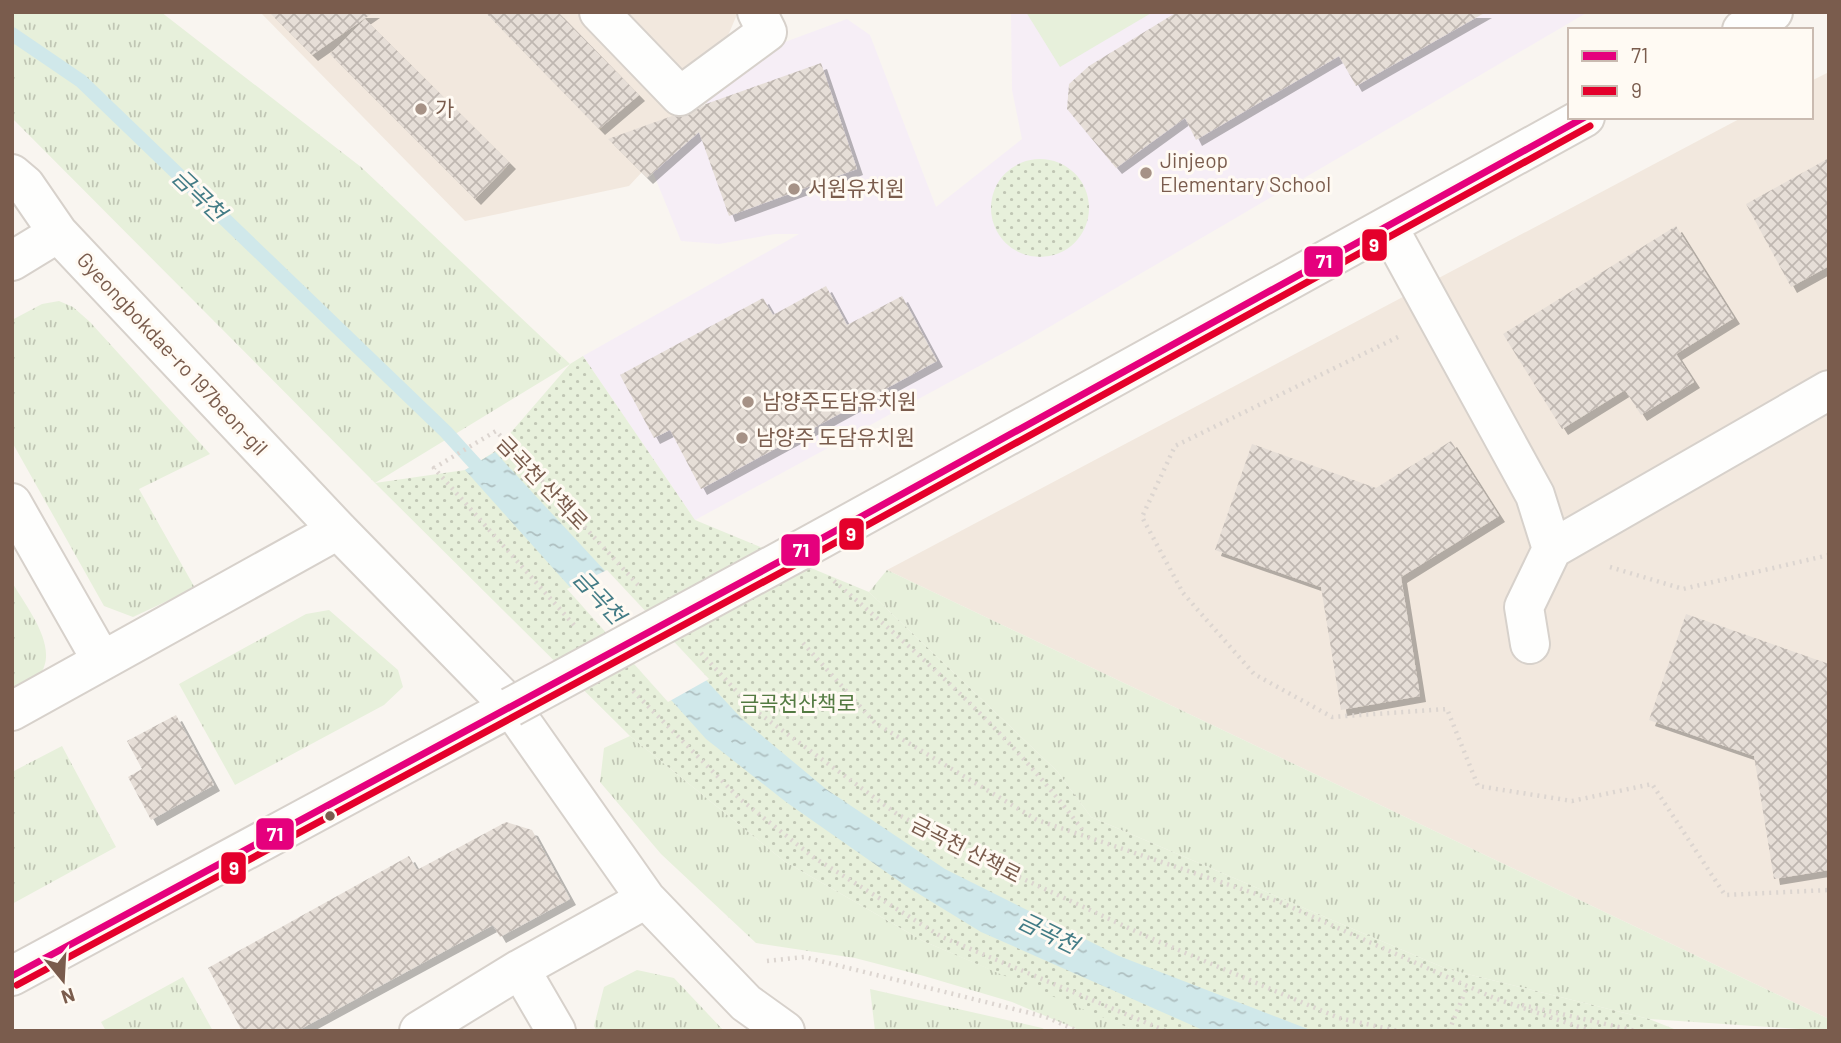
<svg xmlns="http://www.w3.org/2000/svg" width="1841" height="1043" font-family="Barlow,'Noto Sans KR',sans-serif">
  <defs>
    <pattern id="grass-tufts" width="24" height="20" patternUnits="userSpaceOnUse" patternTransform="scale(1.75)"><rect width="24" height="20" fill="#e7f0db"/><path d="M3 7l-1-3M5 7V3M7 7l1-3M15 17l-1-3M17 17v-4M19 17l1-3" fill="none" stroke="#c0c6b4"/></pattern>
    <pattern id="park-dots" width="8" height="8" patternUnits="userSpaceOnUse" patternTransform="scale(1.75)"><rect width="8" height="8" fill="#e7f0db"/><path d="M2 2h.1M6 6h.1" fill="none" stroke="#c0c6b4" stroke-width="1.8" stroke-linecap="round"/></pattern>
    <pattern id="water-ripples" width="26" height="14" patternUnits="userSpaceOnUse" patternTransform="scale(1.75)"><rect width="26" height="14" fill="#d0e8ea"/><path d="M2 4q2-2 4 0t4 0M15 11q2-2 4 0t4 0" fill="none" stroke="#aebfc0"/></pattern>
    <pattern id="building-cross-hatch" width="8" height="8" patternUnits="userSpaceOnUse" patternTransform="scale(1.75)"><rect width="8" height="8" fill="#e6ded7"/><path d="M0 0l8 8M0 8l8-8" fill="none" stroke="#bfb7b1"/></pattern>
    <filter id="shadow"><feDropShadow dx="6" dy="6" stdDeviation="0" flood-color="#0004"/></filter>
  </defs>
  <rect width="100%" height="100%" fill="#f9f5f0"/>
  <!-- residential -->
  <path fill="#f2e8de" d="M260,12h478l-44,104 -65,70 -164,35z
    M1829,72v947l-942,-449 856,-453h68v-36z"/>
  <!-- education -->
  <path fill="#f6eef6" d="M1011,12h577l-561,328 -332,180 -112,-164 216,-122h-24l-56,10 -38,-3 -29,-71 52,-54 8,-38 8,-12 127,-47 23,16 66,172 86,-68 -10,-49z"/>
  <!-- grass -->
  <path fill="url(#grass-tufts)" d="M12,12h149l200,155 209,197 -195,119 -363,-365z
    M59,301l14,6 17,15 120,132 -71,35 56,99 -62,29 -29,-11 -92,-164v-122l30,-16z
    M887,570l942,449v12l-180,-12 -202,-50 -356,-152 -34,-46 -188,-179z
    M12,582c14,25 49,66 27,94 -7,8 -19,14 -27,20z
    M329,610l69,60 5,17 -19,18 -149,80 -56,-101 127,-70z
    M630,736l154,125 139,80 214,90h-56l-69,-29 -88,-26 -69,-18 -99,-15 -95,-89 -61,-72 4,-34z
    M62,746l54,101 -104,57v-132z
    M637,970l37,8 50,53h-127l-3,-5 10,-39z
    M183,977l30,54h-107l-5,-9z
    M870,989l172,39 6,3h-173z"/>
  <!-- park -->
  <path fill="url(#park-dots)" d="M991 208a49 49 0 1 1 98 0a49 49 0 1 1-98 0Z
    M583,356l112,164 174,72 188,179 34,46 356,152 202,50 30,12h-542l-50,-20 -164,-70 -139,-80 -154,-125 -255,-253 90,-13 29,-18 76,-88z"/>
  <!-- pitch -->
  <path fill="#e7f0db" d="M1026,12h127l-93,55z"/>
  <!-- water -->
  <path fill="url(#water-ripples)" d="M495,452l247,267 84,70 119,80 174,87 194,75h-108l-224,-99 -75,-46 -120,-84 -80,-63 -241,-269z"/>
  <!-- pier -->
  <path fill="#f9f5f0" d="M607,570l102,109 -41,23 -101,-113z"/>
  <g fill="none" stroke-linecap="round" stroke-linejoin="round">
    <!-- stream -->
    <path stroke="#d0e8ea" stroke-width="14" d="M12,34l69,47 365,351 40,44"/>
  </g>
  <!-- building -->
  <path fill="url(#building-cross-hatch)" filter="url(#shadow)" d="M269,12h105l-62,43z
    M485,12h73l81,83 -40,34z
    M1177,12h309l-130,74 -17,-30 -143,84 -11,-22 -69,50 -49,-59 2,-25 20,-18z
    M365,19l145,144 -35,36 -145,-145z
    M821,63l36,106 -128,47 -30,-84 -52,46 -39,-39 64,-23 12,1 22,-13z
    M1829,158v108l-38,21 -45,-83z
    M1676,226l58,92 -58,36 18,28 -53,33 -16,-25 -63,39 -59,-95z
    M826,286l21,39 55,-29 35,65 -236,128 -31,-59 -16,8 -34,-63 143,-77 10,17z
    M1451,441l48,75 -98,61 19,119 -79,14 -20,-123 -106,-37 37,-106 124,44z
    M1686,614l143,50v206l-55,9 -20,-123 -105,-36z
    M176,715l38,70 -63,35 -23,-43 14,-8 -15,-28z
    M506,822l26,8 38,69 -70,38 -7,-12 -196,106h-55l-34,-63 201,-112 8,14z"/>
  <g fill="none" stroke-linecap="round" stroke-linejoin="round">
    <!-- minor casing -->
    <g stroke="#d7d1cb" stroke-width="42">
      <path id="minor" d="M599,12l81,84 87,-64 -10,-20
        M1742,30l31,-18
        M12,174l13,11 33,48 280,297 173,177 135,192 100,104 39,28
        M1388,227l147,268 17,54 -28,58 6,37
        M12,261l46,-28
        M12,503l90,158
        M1552,549l277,-159
        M799,551l786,-434
        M12,711l326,-181
        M12,976l499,-269
        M419,1031l101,-62
        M556,1031l-36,-62 126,-70"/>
    </g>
    <!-- path -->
    <path stroke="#dcd5d0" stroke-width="4.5" stroke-dasharray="2 5" stroke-linecap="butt" d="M1398,337l-223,109 -33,71 41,76 71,81 78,43 115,-8 31,77 94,15 80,-17 73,111 104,-5
      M1610,567l73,22 146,-34
      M834,581c90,77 179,156 250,251
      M574,625l-140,-157 62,-37 144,156
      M803,643l72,80 162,97 243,82 214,96 97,33
      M701,653l52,56 144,105 107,56 144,67 191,81 59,13
      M633,691l107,108 73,58 129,80 224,94
      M767,961l37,-4 242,60 32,14
      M1522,1005l114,26
      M1449,1031l18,-44"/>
    <!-- minor -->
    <use href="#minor" stroke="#fefefd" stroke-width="38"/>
    <!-- minor-bridge casing -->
    <g stroke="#d7d1cb" stroke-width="42" stroke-linecap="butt">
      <path id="minor-bridge" d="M511,707l288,-156"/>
    </g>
    <!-- minor-bridge -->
    <use href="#minor-bridge" stroke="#fefefd" stroke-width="38"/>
    <!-- bus-1 casing -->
    <g stroke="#fffaf3" stroke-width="12">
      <path id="bus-1" d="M12,976l787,-425 786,-434"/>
    </g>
    <!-- bus-2 casing -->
    <g stroke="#fffaf3" stroke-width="12">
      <path id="bus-2" d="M17,985l787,-425 786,-434"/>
    </g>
    <!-- bus-1 -->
    <use href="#bus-1" stroke="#e5007d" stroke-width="7"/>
    <!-- bus-2 -->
    <use href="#bus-2" stroke="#e4002b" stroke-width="7"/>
  </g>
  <!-- markers -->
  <g fill="#a69286" stroke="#fffaf3" stroke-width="2.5">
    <circle cx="421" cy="109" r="7"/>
    <circle cx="1146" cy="173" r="7"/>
    <circle cx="794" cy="189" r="7"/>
    <circle cx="748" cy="402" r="7"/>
    <circle cx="742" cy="438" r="7"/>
  </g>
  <circle fill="#7a5c4d" stroke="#fffaf3" stroke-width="2.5" cx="330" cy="816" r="6"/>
  <g text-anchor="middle" stroke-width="6" stroke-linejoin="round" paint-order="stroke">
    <!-- poi labels -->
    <g font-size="21" fill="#7a5c4d" stroke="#fffaf3" text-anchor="start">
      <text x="435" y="116">가</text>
      <text x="1160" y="168">Jinjeop<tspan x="1160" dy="24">Elementary School</tspan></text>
      <text x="808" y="196">서원유치원</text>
      <text x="762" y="409">남양주도담유치원</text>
      <text x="756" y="445">남양주 도담유치원</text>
    </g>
    <!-- street labels -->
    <g font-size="21" fill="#7a5c4d" stroke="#fffaf3">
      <text transform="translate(172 354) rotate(47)" y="7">Gyeongbokdae-ro 197beon-gil</text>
      <text transform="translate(542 483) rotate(46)" y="7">금곡천 산책로</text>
      <text transform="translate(966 850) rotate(27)" y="7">금곡천 산책로</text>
    </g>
    <!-- park labels -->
    <g font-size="21" fill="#537a41" stroke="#fffaf3">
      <text x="798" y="711">금곡천산책로</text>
    </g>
    <!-- water labels -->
    <g font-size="23" font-style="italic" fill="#437c86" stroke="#fffaf3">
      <text transform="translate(199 195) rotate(44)" y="8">금곡천</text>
      <text transform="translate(599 597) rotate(47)" y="8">금곡천</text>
      <text transform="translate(1048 933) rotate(26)" y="8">금곡천</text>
    </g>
  </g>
  <g stroke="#fffaf3" stroke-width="2.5">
    <rect x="1361" y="228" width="27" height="34" rx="7" fill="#e4002b"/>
    <rect x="1303" y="245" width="41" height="33" rx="7" fill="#e5007d"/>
    <rect x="838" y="517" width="27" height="34" rx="7" fill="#e4002b"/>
    <rect x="780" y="533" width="41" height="34" rx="7" fill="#e5007d"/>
    <rect x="255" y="817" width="40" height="34" rx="7" fill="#e5007d"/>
    <rect x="220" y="851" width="27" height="34" rx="7" fill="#e4002b"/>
  </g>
  <g font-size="19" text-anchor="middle" font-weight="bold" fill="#fff">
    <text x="1374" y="252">9</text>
    <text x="1324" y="268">71</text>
    <text x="851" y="541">9</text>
    <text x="801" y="557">71</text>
    <text x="275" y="841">71</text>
    <text x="234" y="875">9</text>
  </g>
  <!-- border -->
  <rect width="1841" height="1043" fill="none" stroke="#7a5c4d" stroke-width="28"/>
  <!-- legend -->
  <rect x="1568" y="28" width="245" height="91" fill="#fffaf3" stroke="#cabbb1" stroke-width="2"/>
  <rect x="1582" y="51" width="35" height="10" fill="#e5007d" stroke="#cabbb1" stroke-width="2"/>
  <text x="1631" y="63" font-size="21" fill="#7a5c4d">71</text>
  <rect x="1582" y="86" width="35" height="10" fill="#e4002b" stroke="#cabbb1" stroke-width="2"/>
  <text x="1631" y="98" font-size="21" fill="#7a5c4d">9</text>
  <!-- north arrow -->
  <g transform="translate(63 980) rotate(162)" stroke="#fffaf3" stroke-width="5" paint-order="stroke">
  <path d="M0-5L12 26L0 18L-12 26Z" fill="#7a5c4d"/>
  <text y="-10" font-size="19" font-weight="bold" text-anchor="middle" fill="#7a5c4d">N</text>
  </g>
</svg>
